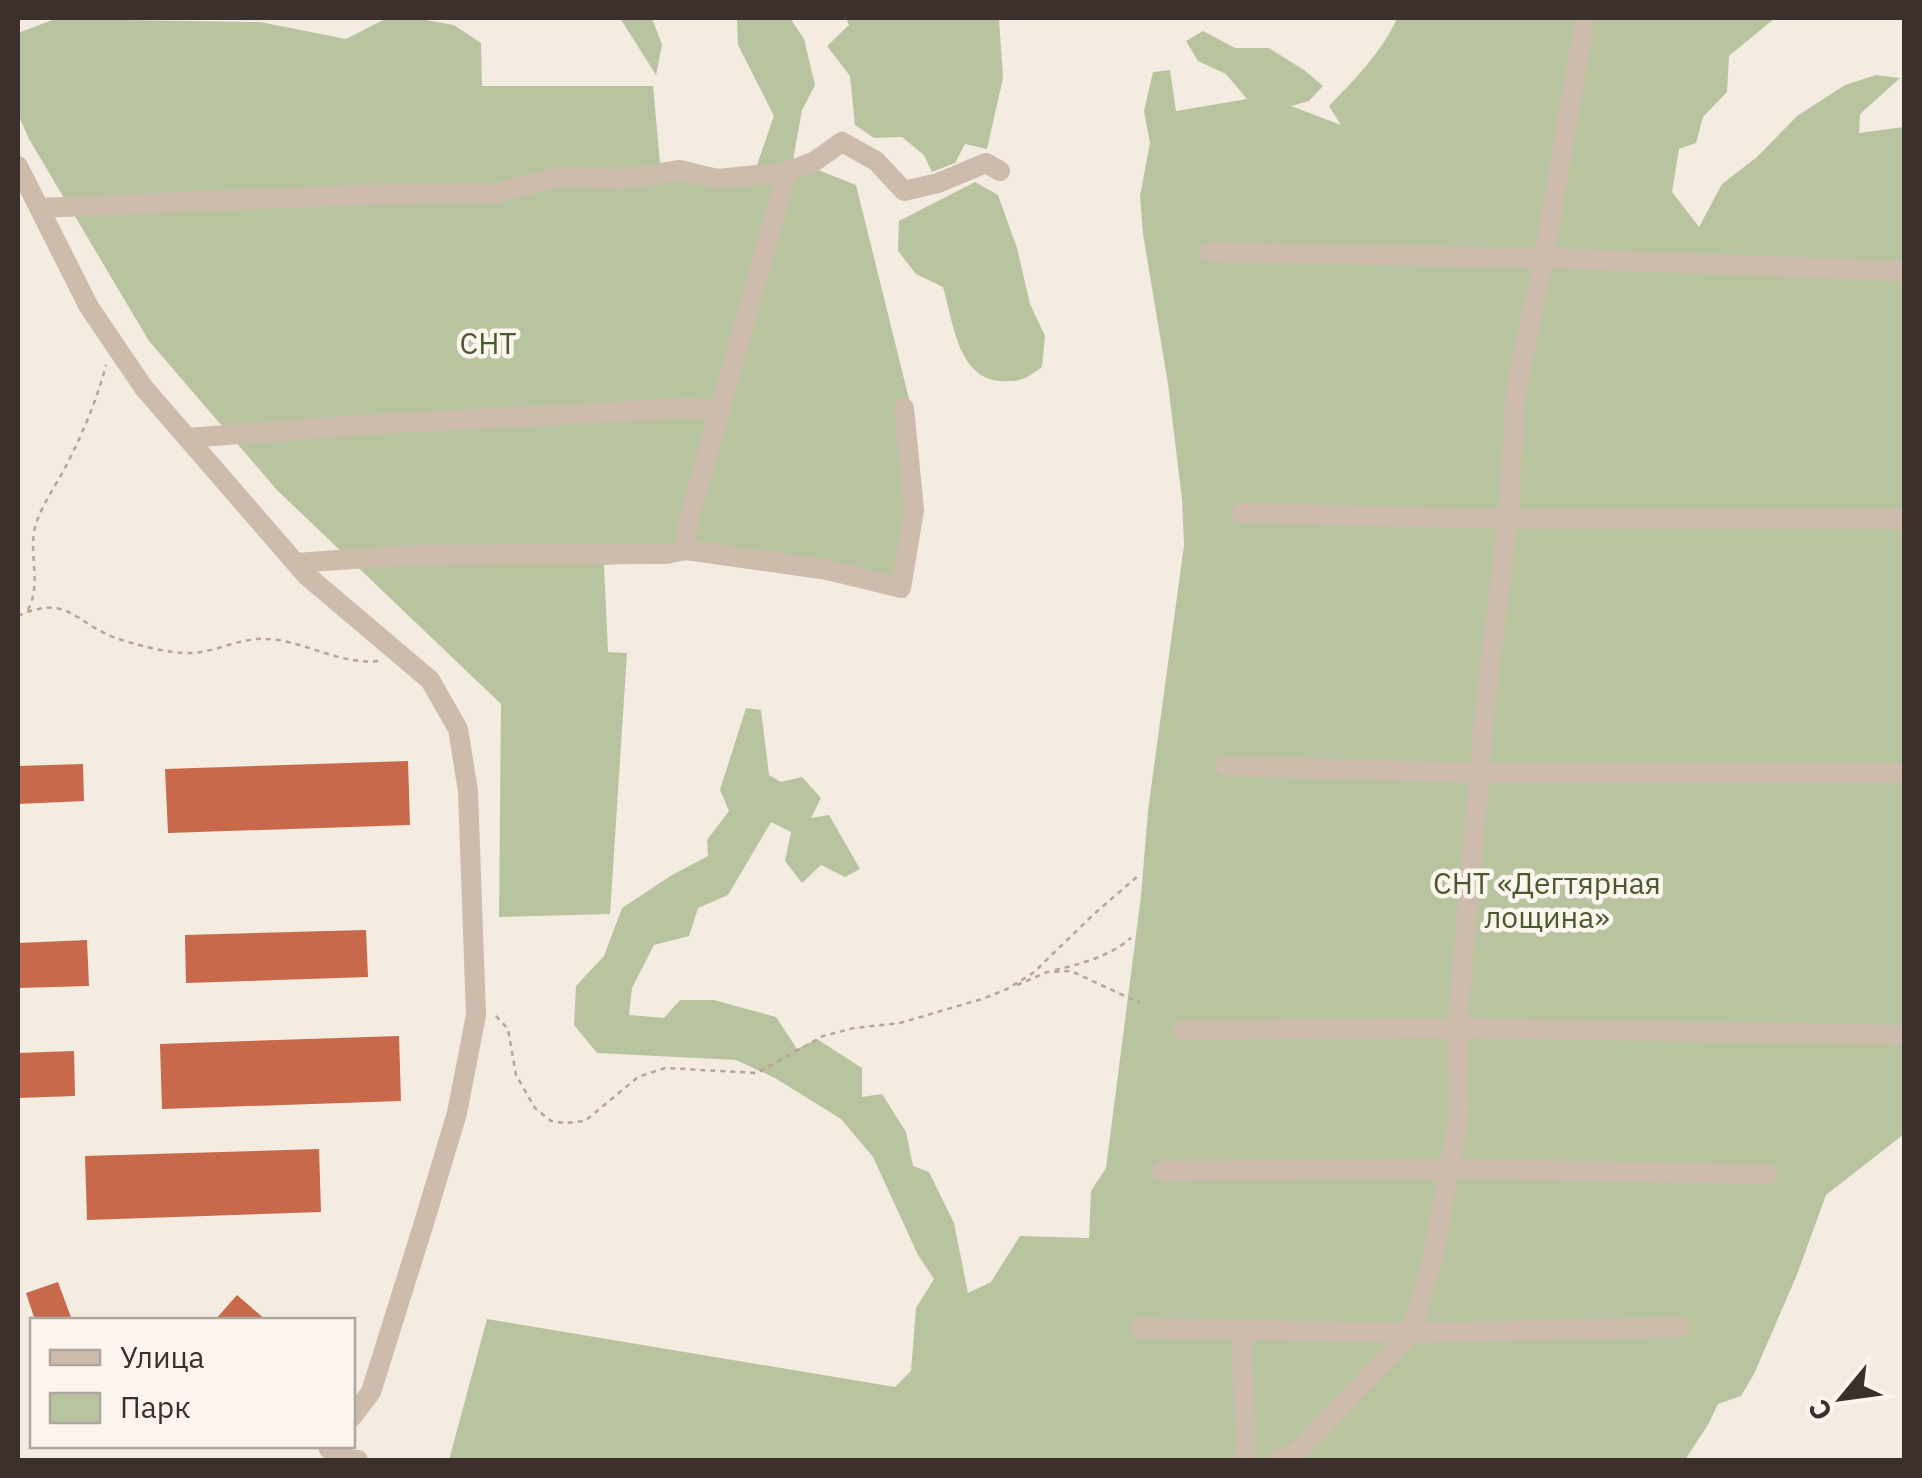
<svg xmlns="http://www.w3.org/2000/svg" width="1922" height="1478" font-family="'IBM Plex Sans',sans-serif">
  <rect width="100%" height="100%" fill="#f4ebe1"/>
  <!-- green -->
  <path fill="#b8c4a0" d="M387,18h27l40,7 27,18 1,43h171l7,77h27l36,7 34,-5 17,-49 -36,-71 -1,-27h53l14,21 11,46 -13,25 -9,50 63,25 57,230 10,98 -17,85 -82,-19 -137,-19 -83,5 4,87 19,1 -17,261 -111,3 2,-213 -224,-214 -128,-149 -120,-202 -11,-25v-81l37,-14 205,3 86,17z
    M620,18h32l10,27 -6,30z
    M846,18h153l4,60 -16,71 -22,-5 -10,19 -23,9 -8,-17 -22,-18 -28,1 -19,-13 -5,-49 -23,-30 22,-21z
    M1397,18h378l-46,38 -2,36 -24,25 -7,26 -17,6 -7,43 27,35 23,-43 35,-27 40,-41 48,-31 31,-10 24,3 -40,36 -1,19 45,-6v1007l-78,61 -30,82 -42,97 -13,22 -23,8 -9,19 -24,37h-1236l38,-141 408,68 16,-16 5,-63 18,-29 -16,-24 -45,-98 -32,-38 -66,-41 -39,-18 -139,-7 -23,-28 2,-39 28,-30 18,-48 50,-33 36,-19 -1,-16 22,-29 -9,-21 26,-82 15,2 8,65 12,7 21,-5 19,21 -10,20 18,-3 31,54 -15,8 -24,-12 -19,18 -17,-22 6,-29 -20,-10 -43,73 -30,13 -9,28 -35,9 -22,43 -3,27 35,3 16,-18h34l62,17 21,32 20,-10 45,29v29l20,-3 24,38 7,34 16,6 25,51 14,70 23,-11 29,-46 69,2 2,-47 15,-23 35,-272 7,-85 36,-266 -2,-46 -14,-115 -25,-150 -3,-38 10,-53 -6,-32 9,-39 17,-2 6,41 71,-12 -21,-25 -28,-13 -12,-20 17,-10 32,17h34l35,22 19,16 -14,15 -18,5 50,19 -12,-19c25,-26 54,-55 68,-88z
    M975,182l23,13 19,53 13,56 15,32 -3,31c-17,12 -20,15 -42,14 -43,-3 -47,-62 -57,-94l-27,-13 -18,-23 1,-30z"/>
  <!-- building -->
  <path fill="#c8694b" d="M408,761l2,64 -242,8 -3,-64z
    M83,764l1,37 -66,3v-38z
    M366,930l2,47 -182,6 -1,-48z
    M87,940l2,46 -71,2v-45z
    M399,1036l2,65 -239,8 -2,-65z
    M74,1051l1,45 -57,2v-45z
    M319,1149l2,63 -234,8 -2,-64z
    M58,1282l14,38h-37l-9,-27z
    M237,1295l29,25h-51z"/>
  <g fill="none" stroke-linecap="round" stroke-linejoin="round">
    <!-- path -->
    <path stroke="#b9a596" stroke-width="2.5" stroke-dasharray="5 5" stroke-linecap="butt" d="M28,610c13,-25 2,-52 6,-78 5,-24 20,-43 31,-64 17,-33 32,-68 41,-103
      M18,616c50,-23 56,7 98,22 20,7 55,16 75,15 26,-1 50,-16 76,-14 39,2 72,26 112,22
      M1055,970c26,-6 55,-14 76,-32
      M1017,985l30,-13 24,-1 69,32
      M496,1016l12,13 8,46 19,33 16,13 14,2 20,-2 53,-44 27,-9 92,5 66,-37 31,-8 46,-5 82,-24 25,-10 26,-16 61,-59 45,-39"/>
    <!-- minor -->
    <path stroke="#cdbbac" stroke-width="20" d="M18,166l71,141 55,81 162,187 124,105 28,49 10,62 8,224 -19,98 -34,113 -52,166 -19,25
      M787,172l28,-11 27,-19 34,19 28,30 34,-8 48,-20 14,8
      M39,208l317,-13 138,-2 65,-16 64,2 57,-9 37,9 70,-7 -99,351 -2,27
      M1209,252l335,6 360,13
      M188,438l169,-13 332,-17 31,3
      M1242,513l266,6h396
      M296,563l113,-8 257,-1 20,-4 142,20 73,18 13,-78 -10,-102
      M1226,766l254,7h424
      M1183,1030l274,-2 447,7
      M1162,1171l287,-2 318,5
      M1140,1328l271,5 269,-6
      M1241,1330l5,115 -2,15
      M329,1449l22,11h7
      M1278,1460l17,-6 116,-121 22,-75 26,-143 -2,-87 29,-330 22,-179 8,-129 28,-132 41,-240"/>
  </g>
  <g text-anchor="middle" stroke-width="9" stroke-linejoin="round" paint-order="stroke">
    <!-- park labels -->
    <g font-size="30" fill="#4a5a2e" stroke="#fbf5ee">
      <text x="488" y="354">СНТ</text>
      <text x="1547" y="894">СНТ «Дегтярная<tspan x="1547" dy="34">лощина»</tspan></text>
    </g>
  </g>
  <!-- border -->
  <rect width="1922" height="1478" fill="none" stroke="#3b302b" stroke-width="40"/>
  <!-- legend -->
  <rect x="30" y="1318" width="325" height="130" fill="#fbf5ee" stroke="#aea6a0" stroke-width="2.5"/>
  <rect x="50" y="1350" width="50" height="15" fill="#cdbbac" stroke="#aea6a0" stroke-width="2.5"/>
  <text x="120" y="1368" font-size="30" fill="#3b302b">Улица</text>
  <rect x="50" y="1393" width="50" height="30" fill="#b8c4a0" stroke="#aea6a0" stroke-width="2.5"/>
  <text x="120" y="1418" font-size="30" fill="#3b302b">Парк</text>
  <!-- north arrow -->
  <g transform="translate(1842 1398) rotate(241)" stroke="#fbf5ee" stroke-width="8" paint-order="stroke">
  <path d="M0-8L18 38L0 25L-18 38Z" fill="#3b302b"/>
  <text y="-15" font-size="28" font-weight="bold" text-anchor="middle" fill="#3b302b">С</text>
  </g>
</svg>
